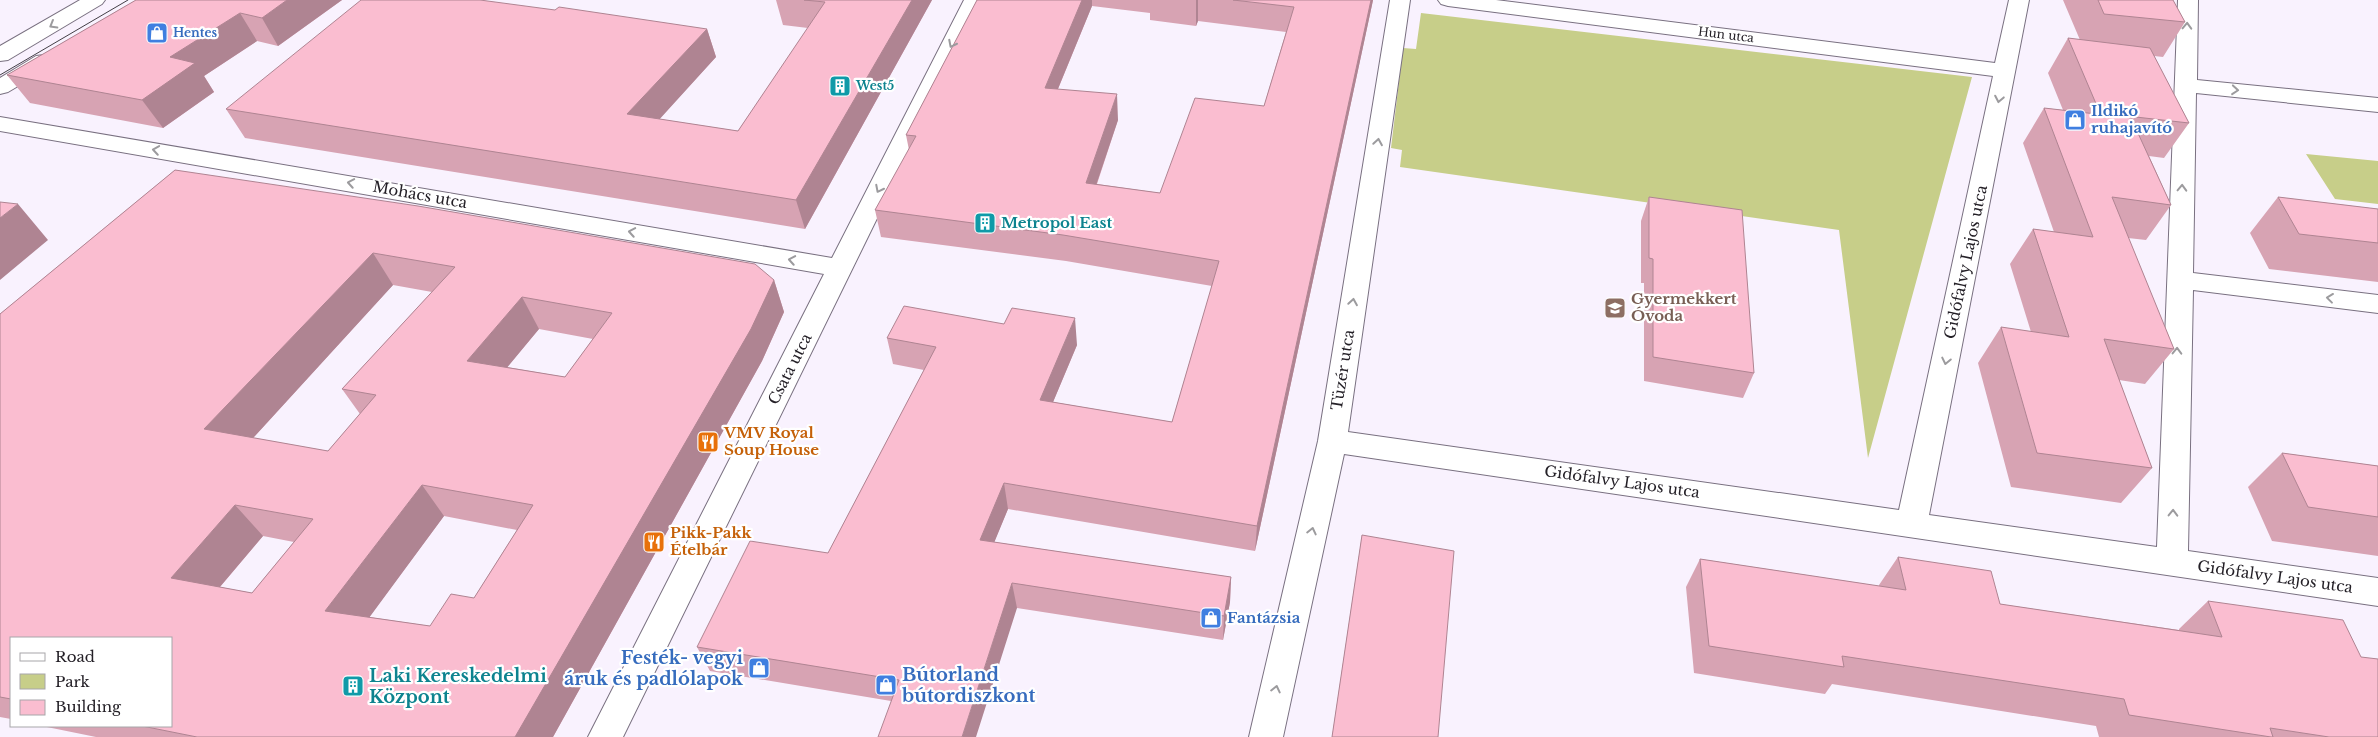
<svg xmlns="http://www.w3.org/2000/svg" width="2378" height="737" font-family="'Libre Baskerville',serif">
  <rect width="100%" height="100%" fill="#f9f2fe"/>
  <!-- green -->
  <path fill="#c7ce89" d="M1421,13l551,64 -104,381 -29,-228 -439,-63 2,-17 -11,-2 12,-100 13,1z
    M2306,154l72,7v43l-43,-5z"/>
  <g fill="none" stroke-linecap="round" stroke-linejoin="round">
    <!-- minor casing -->
    <g stroke="#797080" stroke-width="2">
      <path id="minor" d="M964,0h20l-361,737h-35l236,-463 -824,-143v-14l832,141z
        M1390,0h20l-62,432 551,78 94,-434 -545,-70 -7,-2 -3,-4h58l499,63 14,-63h20l-100,515 228,32 21,-547h20l-1,80 181,18v14l-182,-19 -3,180 185,22v18l-185,-23 -5,261 190,27v28l-1034,-152 -61,283h-34l69,-296z"/>
    </g>
    <!-- major casing -->
    <g stroke="#797080" stroke-width="2">
      <path id="major" d="M80,0h25l-3,4 -94,56 -8,1v-15z
        M44,55l8,1 3,5 -3,5 -44,26 -8,2v-16l36,-22z"/>
    </g>
    <!-- minor -->
    <use href="#minor" fill="#fff" fill-rule="evenodd"/>
    <!-- major -->
    <use href="#major" fill="#fff" fill-rule="evenodd"/>
    <!-- tram -->
    <path stroke="#433f46" stroke-width="1" d="M0,75l128,-75"/>
  </g>
  <!-- wall -->
  <path fill="#d7a3b3" fill-rule="evenodd" d="M136,0h206l-64,46 -21,-5 -53,35 10,16 -51,36 -133,-25 -23,-28z
    M776,0h156l-127,229 -560,-91 -19,-29 481,-80 9,28 -57,62 79,12 70,-103 -25,-3z
    M977,0h396l-118,551 -247,-42 -14,33 237,35 -1,25 -7,38 -206,-32 -126,93 -181,-30 -13,-24 131,-94 96,-183 -31,-6 -6,-26 190,7 -24,57 119,20 40,-136 -146,-25 -185,-24 -6,-27 34,-60 -3,-15zM1092,6l58,7v7l46,6 2,-5 88,11 -22,74 -104,87 -63,-9 21,-64 -60,-31z
    M2063,0h110l12,22 -22,35 -9,-1 35,67 -25,35 -15,-2 22,49 -25,35 -18,-2 46,111 -29,35 -26,-4 33,88 -31,35 -110,-16 -33,-124 23,-36 30,5 -21,-68 23,-35 21,3 -31,-89 21,-35 19,2 -15,-37 20,-35 12,2z
    M175,170l599,110 10,32 -22,49 -209,376h-457l-54,-11h129l-160,-88v81l-11,-2v-403zM393,285l39,7 -90,97 18,25 -32,37 -75,-13zM539,329l54,10 -28,38 -58,-10zM444,516l73,14 -43,68 -44,28 -61,-9zM263,536l31,6 -42,51 -32,-6z
    M1649,197l105,176 -11,25 -99,-17v-98h-3v-62z
    M2278,197l100,12v73l-109,-13 -19,-36z
    M2282,453l96,13v90l-106,-15 -24,-54z
    M1362,535l76,202h-106z
    M1898,557l102,47 179,26v-1l29,-28 170,136h-279l-3,-11 -264,-42 -7,10 -131,-21 -8,-86 14,-28 179,27v-1z"/>
  <!-- shaded-wall -->
  <path fill="#af8492" d="M287,0h55l-64,46 -16,-28z
    M912,0h20l-127,229 -9,-29z
    M1082,0h10v6l-44,107 -3,-25z
    M1196,0h2v21l-2,5z
    M1371,0h2l-1,5 -117,546 2,-25z
    M240,13l17,28 -53,35 10,16 -51,36 -21,-28 28,-43z
    M707,29l9,28 -78,86 -11,-29z
    M1117,94l1,26 -30,89 -2,-26z
    M18,204l30,36 -48,40v-62z
    M373,253l20,32 -161,176 -28,-32z
    M774,280l10,32 -22,49 -209,376h-38z
    M522,297l17,32 -53,64 -19,-32z
    M1075,318l2,27 -34,81 -3,-26z
    M1004,483l4,26 -23,56 -5,-25z
    M422,485l22,31 -92,125 -27,-30z
    M235,505l28,31 -61,72 -31,-30z
    M1231,577l-1,25 -7,38 1,-24z
    M1012,583l5,25 -41,129h-14z"/>
  <!-- building -->
  <path fill="#fabdd0" stroke="#af8492" fill-rule="evenodd" d="M136,0h151l-25,18 -22,-5 -70,44 25,6 -53,37 -135,-25z
    M361,0h119l75,10 4,-3 148,22 -80,85 111,17 87,-129 -21,-2h108l-116,200 -570,-91z
    M977,0h105l-37,88 72,6 -31,89 74,10 35,-95 69,8 30,-99 -61,-7h138l-114,526 -253,-43 -24,57 251,37 -7,39 -212,-33 -50,154h-84l21,-57 -202,-33 53,-106 78,12 108,-206 -49,-9 17,-32 100,18 8,-16 63,10 -35,82 132,22 47,-161 -156,-26 -188,-25 41,-74 -10,-1z
    M2098,0h75l12,22 -81,-8z
    M2068,38l82,10 39,75 -89,-10z
    M2044,108l87,10 40,87 -59,-8 62,152 -70,-10 48,129 -115,-15 -36,-126 68,10 -36,-108 60,8z
    M175,170l243,36 337,58 19,16 -23,49 -236,408h-318l-55,-11h29v-88h-160v61l-11,-2v-383zM373,253l82,14 -113,122 34,6 -48,56 -124,-22zM522,297l90,16 -47,64 -98,-16zM422,485l111,20 -59,93 -23,-4 -21,32 -105,-15zM235,505l78,14 -61,74 -81,-15z
    M1649,197l93,13 12,163 -101,-16v-98l-4,-1z
    M2278,197l100,12v34l-79,-9z
    M0,202l18,2 -18,14z
    M2282,453l96,13v51l-70,-10z
    M1362,535l92,16 -16,186h-106z
    M1898,557l93,14 9,33 222,33 -14,-36 135,19 18,37 17,2v78h-49l-59,-9 3,9h-2l-142,-22 -5,-16 -282,-43 2,11 -135,-21 -9,-87 206,31z"/>
  <!-- one-way arrows -->
  <defs><path id="oneway-chevron" d="M-2-3.5L2.5 0L-2 3.5" fill="none" stroke-width="1.6" stroke-linecap="round" stroke-linejoin="round" transform="scale(1.25)"/></defs>
  <g stroke="#9c9b9e">
    <use href="#oneway-chevron" transform="translate(53 25) rotate(150)"/>
    <use href="#oneway-chevron" transform="translate(2187 26) rotate(-88)"/>
    <use href="#oneway-chevron" transform="translate(952 44) rotate(117)"/>
    <use href="#oneway-chevron" transform="translate(2235 90) rotate(5)"/>
    <use href="#oneway-chevron" transform="translate(1999 99) rotate(101)"/>
    <use href="#oneway-chevron" transform="translate(1378 142) rotate(-81)"/>
    <use href="#oneway-chevron" transform="translate(156 150) rotate(-171)"/>
    <use href="#oneway-chevron" transform="translate(351 183) rotate(-170)"/>
    <use href="#oneway-chevron" transform="translate(2182 188) rotate(-88)"/>
    <use href="#oneway-chevron" transform="translate(879 189) rotate(117)"/>
    <use href="#oneway-chevron" transform="translate(632 232) rotate(-170)"/>
    <use href="#oneway-chevron" transform="translate(792 260) rotate(-170)"/>
    <use href="#oneway-chevron" transform="translate(2330 298) rotate(-173)"/>
    <use href="#oneway-chevron" transform="translate(1353 302) rotate(-81)"/>
    <use href="#oneway-chevron" transform="translate(2177 351) rotate(-89)"/>
    <use href="#oneway-chevron" transform="translate(1946 361) rotate(102)"/>
    <use href="#oneway-chevron" transform="translate(2173 513) rotate(-89)"/>
    <use href="#oneway-chevron" transform="translate(1312 531) rotate(-77)"/>
    <use href="#oneway-chevron" transform="translate(1276 689) rotate(-77)"/>
  </g>
  <!-- icons -->
  <defs>
    <g id="shop-square" transform="scale(1.125)"><rect x="-9" y="-9" width="18" height="18" rx="4" fill="#3f7fe0" stroke="#fff"/><path d="M-5-2.5h2.3a2.7 3.5 0 0 1 5.4 0H5L5.5 6h-11ZM-1.5-2.5h3a1.5 2.3 0 0 0-3 0Z" fill="#fff"/></g>
    <g id="building-square" transform="scale(1.125)"><rect x="-9" y="-9" width="18" height="18" rx="4" fill="#0f9aa8" stroke="#fff"/><path d="M-4-6H4V6H1V3H-1V6H-4ZM-2.5-4.3h1.7v1.8h-1.7ZM.8-4.3h1.7v1.8H.8ZM-2.5-1h1.7V.8h-1.7ZM.8-1h1.7V.8H.8Z" fill="#fff"/></g>
    <g id="school-square" transform="scale(1.125)"><rect x="-9" y="-9" width="18" height="18" rx="4" fill="#8d6e63" stroke="#fff"/><path d="M0-5L7-2L0 1L-7-2ZM-4 1L0 2.5L4 1V4Q0 6-4 4Z" fill="#fff"/></g>
    <g id="restaurant-square" transform="scale(1.125)"><rect x="-9" y="-9" width="18" height="18" rx="4" fill="#e8710a" stroke="#fff"/><path d="M-5-6h1v4h1v-4h1v4h1v-4h1v5L-1.5 .5V6h-2V.5L-5-1ZM5-6V6H3V1.5H1.5Q1.5-4 5-6Z" fill="#fff"/></g>
  </defs>
  <g fill-rule="evenodd">
    <use href="#shop-square" x="157" y="33"/>
    <use href="#building-square" x="840" y="86"/>
    <use href="#shop-square" x="2075" y="120"/>
    <use href="#building-square" x="985" y="223"/>
    <use href="#school-square" x="1615" y="308"/>
    <use href="#restaurant-square" x="708" y="442"/>
    <use href="#restaurant-square" x="654" y="542"/>
    <use href="#shop-square" x="1211" y="618"/>
    <use href="#shop-square" x="759" y="668"/>
    <use href="#shop-square" x="886" y="685"/>
    <use href="#building-square" x="353" y="686"/>
  </g>
  <g text-anchor="middle" stroke-width="4.5" stroke-linejoin="round" paint-order="stroke">
    <!-- far-shop labels -->
    <g font-size="12" font-weight="bold" fill="#366cbe" stroke="#fff" text-anchor="start">
      <text x="173" y="37">Hentes</text>
    </g>
    <!-- far-street labels -->
    <g font-size="12" fill="#242027" stroke="#fff">
      <text transform="translate(1726 35) rotate(7)" y="4">Hun utca</text>
    </g>
    <!-- far-culture labels -->
    <g font-size="12" font-weight="bold" fill="#0d838f" stroke="#fff" text-anchor="start">
      <text x="856" y="90">West5</text>
    </g>
    <!-- shop labels -->
    <g font-size="15" font-weight="bold" fill="#366cbe" stroke="#fff" text-anchor="start">
      <text x="2091" y="116">Ildikó<tspan x="2091" dy="17">ruhajavító</tspan></text>
      <text x="1227" y="623">Fantázsia</text>
    </g>
    <!-- street labels -->
    <g font-size="15" fill="#242027" stroke="#fff">
      <text transform="translate(420 195) rotate(10)" y="5">Mohács utca</text>
      <text transform="translate(1966 262) rotate(-78)" y="5">Gidófalvy Lajos utca</text>
      <text transform="translate(790 369) rotate(-63)" y="5">Csata utca</text>
      <text transform="translate(1343 370) rotate(-81)" y="5">Tüzér utca</text>
      <text transform="translate(1622 482) rotate(8)" y="5">Gidófalvy Lajos utca</text>
      <text transform="translate(2275 577) rotate(8)" y="5">Gidófalvy Lajos utca</text>
    </g>
    <!-- culture labels -->
    <g font-size="15" font-weight="bold" fill="#0d838f" stroke="#fff" text-anchor="start">
      <text x="1001" y="228">Metropol East</text>
    </g>
    <!-- education labels -->
    <g font-size="15" font-weight="bold" fill="#785e54" stroke="#fff" text-anchor="start">
      <text x="1631" y="304">Gyermekkert<tspan x="1631" dy="17">Óvoda</tspan></text>
    </g>
    <!-- food labels -->
    <g font-size="15" font-weight="bold" fill="#c56008" stroke="#fff" text-anchor="start">
      <text x="724" y="438">VMV Royal<tspan x="724" dy="17">Soup House</tspan></text>
      <text x="670" y="538">Pikk-Pakk<tspan x="670" dy="17">Ételbár</tspan></text>
    </g>
    <!-- near-shop labels -->
    <g font-size="18" font-weight="bold" fill="#366cbe" stroke="#fff" text-anchor="end">
      <text x="743" y="664">Festék- vegyi<tspan x="743" dy="21">áruk és padlólapok</tspan></text>
      <text x="902" y="681" text-anchor="start">Bútorland<tspan x="902" dy="21">bútordiszkont</tspan></text>
    </g>
    <!-- near-culture labels -->
    <g font-size="18" font-weight="bold" fill="#0d838f" stroke="#fff" text-anchor="start">
      <text x="369" y="682">Laki Kereskedelmi<tspan x="369" dy="21">Központ</tspan></text>
    </g>
  </g>
  <!-- legend -->
  <rect x="10" y="637" width="162" height="90" fill="#ffffff" stroke="#a7a6a9"/>
  <rect x="20" y="653" width="25" height="8" fill="#ffffff" stroke="#a7a6a9"/>
  <text x="55" y="662" font-size="15" fill="#242027">Road</text>
  <rect x="20" y="674" width="25" height="15" fill="#c7ce89" stroke="#a7a6a9"/>
  <text x="55" y="687" font-size="15" fill="#242027">Park</text>
  <rect x="20" y="700" width="25" height="15" fill="#fabdd0" stroke="#a7a6a9"/>
  <text x="55" y="712" font-size="15" fill="#242027">Building</text>
</svg>
